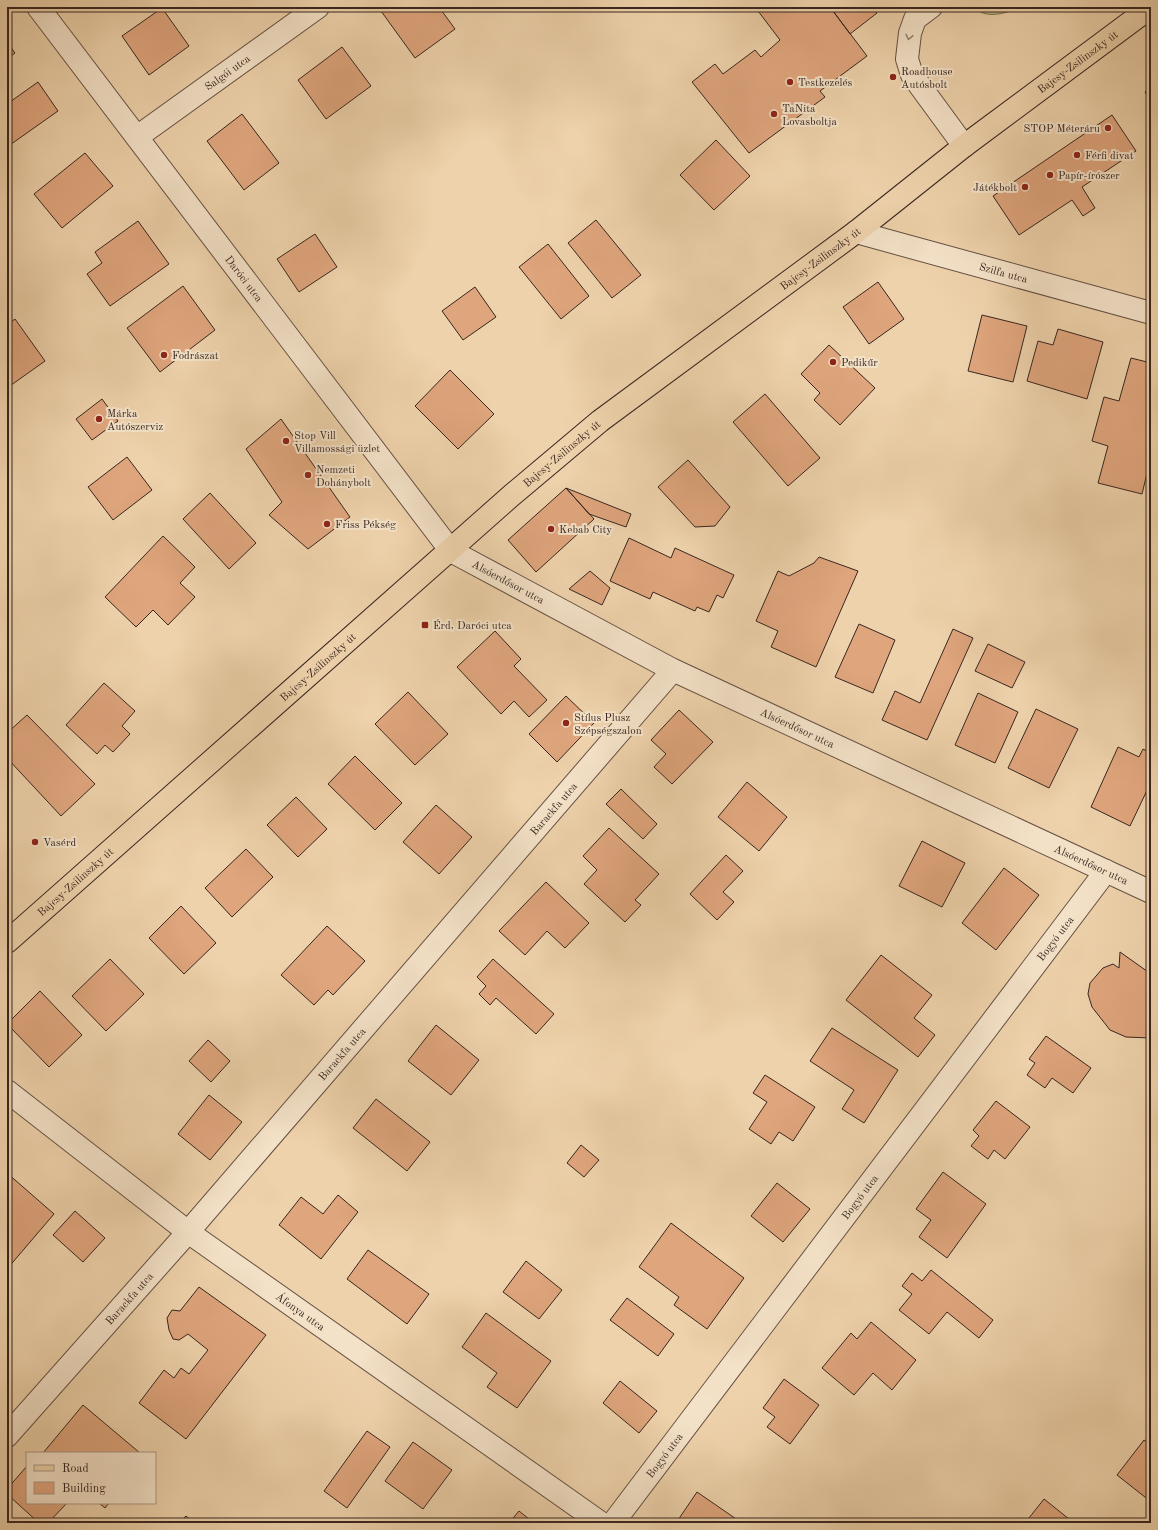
<svg xmlns="http://www.w3.org/2000/svg" width="1158" height="1530" font-family="'Old Standard TT',serif">
  <rect width="100%" height="100%" fill="#eed2ab"/>
  <filter id="stains"><feTurbulence type="fractalNoise" baseFrequency=".005" numOctaves="4"/><feColorMatrix values="0 0 0 0 .2 0 0 0 0 .09 0 0 0 0 .02 0 0 0 .5 -.17"/></filter>
  <radialGradient id="worn" r=".72"><stop offset=".6" stop-color="#630" stop-opacity="0"/><stop offset="1" stop-color="#630" stop-opacity=".3"/></radialGradient>
  <!-- green -->
  <path fill="#c0ba84" stroke="#7c7052" d="M985,7h37c-11,4 -31,12 -43,4z"/>
  <!-- building -->
  <path fill="#dfa57d" stroke="#382620" d="M387,7h52l16,22 -40,29 -34,-47z
    M755,7h75l37,49 -47,35 5,6 -76,56 -57,-71 23,-18 8,10 32,-24 6,7 19,-17z
    M830,7h42l5,6 -27,21z
    M162,8l27,38 -40,29 -27,-39z
    M7,42l8,11 -8,6z
    M342,47l29,39 -45,33 -28,-39z
    M38,82l20,29 -51,36v-43z
    M1151,88v13l-6,-9z
    M242,114l37,49 -35,27 -37,-49z
    M1112,115l24,36 -54,36 13,21 -12,8 -11,-16 -53,35 -26,-39z
    M716,140l34,36 -36,34 -34,-35z
    M85,153l28,33 -51,42 -28,-34z
    M596,220l45,55 -29,23 -44,-55z
    M138,221l31,43 -59,42 -23,-32 15,-11 -7,-11z
    M315,234l22,33 -38,25 -22,-33z
    M548,244l41,52 -28,23 -42,-52z
    M878,282l26,37 -35,25 -26,-37z
    M183,286l32,44 -55,42 -33,-44z
    M475,287l21,30 -33,23 -21,-29z
    M982,315l45,11 -14,56 -45,-11z
    M15,319l30,42 -38,27v-63z
    M1058,329l45,13 -16,57 -60,-18 11,-40 15,4z
    M829,345l46,43 -35,37 -26,-25 6,-7 -19,-19z
    M1131,358l20,5v94l-9,37 -44,-11 10,-37 -16,-5 12,-44 15,4z
    M450,370l44,44 -36,35 -43,-43z
    M765,394l55,64 -32,28 -55,-64z
    M102,399l16,22 -26,19 -16,-21z
    M281,419l69,98 -42,32 -39,-34 13,-13 -36,-53z
    M127,457l25,33 -39,30 -25,-33z
    M688,460l42,47 -15,19 -20,1 -37,-40z
    M566,488l65,26 -5,13 -37,-13z
    M566,488l28,31 -58,53 -28,-32z
    M210,493l46,50 -27,26 -46,-50z
    M163,536l32,31 -15,16 15,14 -27,28 -15,-15 -17,17 -31,-30z
    M629,538l42,20 4,-10 59,27 -11,23 -6,-3 -8,17 -12,-5 -2,4 -42,-19 -3,7 -40,-18z
    M819,557l39,14 -42,96 -45,-20 7,-16 -22,-10 22,-50 11,5 25,-13z
    M590,571l20,17 -8,17 -33,-16z
    M859,624l36,16 -22,53 -38,-16z
    M953,629l20,9 -46,102 -45,-20 13,-29 25,12z
    M495,631l26,28 -7,7 33,34 -18,17 -15,-16 -13,13 -44,-47z
    M988,644l37,18 -13,26 -37,-17z
    M104,683l31,28 -13,15 8,8 -17,18 -8,-7 -8,9 -31,-29z
    M408,692l40,42 -33,31 -40,-41z
    M978,693l40,19 -23,51 -40,-18z
    M566,696l28,27 -37,39 -28,-28z
    M1036,709l42,20 -29,59 -41,-20z
    M679,710l34,32 -41,42 -18,-17 12,-13 -15,-14z
    M27,715l68,69 -34,32 -54,-58v-25z
    M1118,747l21,10 4,-8 8,4v29l-21,44 -39,-19z
    M355,756l47,47 -27,27 -47,-46z
    M747,782l40,35 -28,34 -41,-34z
    M621,789l36,35 -14,15 -37,-35z
    M296,797l31,32 -29,28 -31,-32z
    M436,805l36,32 -33,37 -36,-32z
    M609,828l50,46 -24,26 6,5 -16,17 -41,-38 13,-14 -14,-14z
    M922,841l43,22 -23,44 -43,-21z
    M246,849l27,28 -41,40 -27,-29z
    M726,855l17,16 -20,21 11,10 -17,18 -27,-26z
    M1004,868l35,27 -43,55 -34,-27z
    M546,882l43,41 -24,25 -18,-17 -22,24 -26,-24z
    M181,906l35,37 -32,31 -35,-36z
    M327,926l38,35 -32,34 -5,-5 -14,15 -33,-30z
    M1120,952l31,22v64l-25,-1 -16,-7 -18,-23 -4,-13 2,-11 13,-15 10,-4 6,4z
    M881,955l51,40 -18,23 21,17 -17,22 -72,-57z
    M110,959l34,35 -38,37 -34,-35z
    M493,959l61,55 -18,20 -40,-36 -6,7 -11,-11 7,-8 -9,-9z
    M40,991l42,44 -33,32 -42,-43z
    M436,1025l43,35 -28,35 -43,-34z
    M832,1028l66,42 -34,53 -22,-14 12,-19 -44,-29z
    M1046,1036l45,32 -18,25 -21,-15 -7,10 -18,-13 8,-12 -6,-4z
    M208,1040l22,21 -19,21 -22,-21z
    M765,1075l50,32 -22,34 -14,-9 -8,12 -22,-15 18,-27 -14,-9z
    M209,1095l33,27 -32,38 -32,-26z
    M376,1099l54,43 -23,29 -54,-43z
    M996,1101l34,26 -25,32 -11,-9 -6,9 -17,-13 8,-10 -6,-6z
    M581,1145l18,15 -15,17 -17,-14z
    M943,1172l43,32 -39,54 -28,-21 12,-17 -15,-11z
    M7,1173l47,41 -47,55z
    M777,1183l33,26 -27,33 -32,-26z
    M338,1195l20,17 -37,47 -42,-34 22,-28 22,17z
    M75,1211l30,27 -22,24 -30,-27z
    M671,1223l73,55 -37,51 -33,-24 5,-8 -40,-30z
    M368,1250l61,44 -22,30 -60,-45z
    M526,1261l36,29 -23,29 -36,-27z
    M931,1270l62,50 -14,18 -32,-26 -18,22 -30,-24 13,-16 -10,-8 10,-13 10,8z
    M199,1287l67,48 -80,104 -47,-36 25,-33 10,8 7,-10 8,6 19,-24 -20,-16 -9,6 -6,-1 -4,-9 -2,-12 5,-8 8,1z
    M627,1298l47,36 -16,22 -48,-36z
    M486,1313l65,48 -34,47 -30,-21 10,-14 -35,-26z
    M871,1322l45,38 -24,30 -19,-17 -19,22 -32,-27 29,-35 6,6z
    M784,1379l35,26 -29,39 -23,-17 8,-10 -12,-9z
    M620,1381l37,30 -18,22 -36,-30z
    M83,1405l57,48h-97z
    M367,1431l23,16 -43,61 -23,-17z
    M1144,1440l7,5 -1,56 -33,-26z
    M413,1442l39,28 -29,39 -38,-28z
    M27,1466v37h40l-19,20h-9l-32,-29v-5z
    M697,1492l45,31h-66z
    M1044,1499l30,24h-49z
    M99,1503h10l-4,5z
    M519,1511l15,12h-25z
    M186,1516l8,7h-15z"/>
  <g fill="none" stroke-linecap="round" stroke-linejoin="round">
    <!-- minor casing -->
    <g stroke="#665143" stroke-width="24">
      <g id="minor">
        <path id="s1" d="M38,7l413,544 222,119 478,222"/>
        <path d="M931,7l-16,12 -5,14 -3,26 5,16 52,71"/>
        <path id="s2" d="M137,137l181,-130"/>
        <path id="s3" d="M856,232l295,81"/>
        <path id="s4" d="M7,1091l181,141 413,291"/>
        <path id="s5" d="M7,1436l181,-204 485,-562"/>
        <path id="s6" d="M613,1523l493,-652"/>
      </g>
    </g>
    <!-- major casing -->
    <g stroke="#382620" stroke-width="24">
      <g id="major">
        <path id="s7" d="M7,942l505,-447 88,-74 256,-189 108,-86 187,-139"/>
      </g>
    </g>
    <!-- minor -->
    <use href="#minor" stroke="#f4e2c8" stroke-width="22"/>
    <!-- major -->
    <use href="#major" stroke="#eed2ab" stroke-width="22"/>
  </g>
  <!-- one-way arrows -->
  <defs><path id="oneway-chevron" d="M-2-3.5L2.5 0L-2 3.5" fill="none" stroke-width="1.6" stroke-linecap="round" stroke-linejoin="round"/></defs>
  <use stroke="#968474" href="#oneway-chevron" transform="translate(909 37) rotate(103)"/>
  <!-- markers -->
  <g fill="#8f2418" stroke="#f4e2c8" stroke-width="1.5">
    <circle cx="893" cy="77" r="4"/>
    <circle cx="790" cy="82" r="4"/>
    <circle cx="774" cy="114" r="4"/>
    <circle cx="1108" cy="128" r="4"/>
    <circle cx="1077" cy="155" r="4"/>
    <circle cx="1050" cy="175" r="4"/>
    <circle cx="1025" cy="187" r="4"/>
    <circle cx="164" cy="355" r="4"/>
    <circle cx="833" cy="362" r="4"/>
    <circle cx="99" cy="419" r="4"/>
    <circle cx="286" cy="441" r="4"/>
    <circle cx="308" cy="475" r="4"/>
    <circle cx="327" cy="524" r="4"/>
    <circle cx="551" cy="529" r="4"/>
    <rect x="421" y="621" width="8" height="8" rx="2"/>
    <circle cx="566" cy="723" r="4"/>
    <circle cx="35" cy="842" r="4"/>
  </g>
  <g text-anchor="middle" stroke-width="4" stroke-linejoin="round" paint-order="stroke">
    <!-- street labels -->
    <g font-size="11" fill="#382620" stroke="#f4e2c8">
      <text dy="4" stroke="none"><textPath href="#s7" startOffset="1387">Bajcsy-Zsilinszky út</textPath></text>
      <text dy="4" stroke="none"><textPath href="#s2" startOffset="111">Salgói utca</textPath></text>
      <text dy="4" stroke="none"><textPath href="#s7" startOffset="1063">Bajcsy-Zsilinszky út</textPath></text>
      <text dy="4" stroke="none"><textPath href="#s3" startOffset="153">Szilfa utca</textPath></text>
      <text dy="4" stroke="none"><textPath href="#s1" startOffset="341">Daróci utca</textPath></text>
      <text dy="4" stroke="none"><textPath href="#s7" startOffset="739">Bajcsy-Zsilinszky út</textPath></text>
      <text dy="4" stroke="none"><textPath href="#s1" startOffset="748">Alsóerdősor utca</textPath></text>
      <text dy="4" stroke="none"><textPath href="#s7" startOffset="415">Bajcsy-Zsilinszky út</textPath></text>
      <text dy="4" stroke="none"><textPath href="#s1" startOffset="1072">Alsóerdősor utca</textPath></text>
      <text dy="4" stroke="none"><textPath href="#s5" startOffset="832">Barackfa utca</textPath></text>
      <text dy="4" stroke="none"><textPath href="#s1" startOffset="1396">Alsóerdősor utca</textPath></text>
      <text dy="4" stroke="none"><textPath href="#s7" startOffset="91">Bajcsy-Zsilinszky út</textPath></text>
      <text dy="4" stroke="none"><textPath href="#s6" startOffset="733">Bogyó utca</textPath></text>
      <text dy="4" stroke="none"><textPath href="#s5" startOffset="508">Barackfa utca</textPath></text>
      <text dy="4" stroke="none"><textPath href="#s6" startOffset="409">Bogyó utca</textPath></text>
      <text dy="4" stroke="none"><textPath href="#s5" startOffset="184">Barackfa utca</textPath></text>
      <text dy="4" stroke="none"><textPath href="#s4" startOffset="367">Áfonya utca</textPath></text>
      <text dy="4" stroke="none"><textPath href="#s6" startOffset="85">Bogyó utca</textPath></text>
    </g>
    <!-- poi labels -->
    <g font-size="11" fill="#382620" stroke="#f4e2c8" text-anchor="start">
      <text x="901" y="75">Roadhouse<tspan x="901" dy="13">Autósbolt</tspan></text>
      <text x="798" y="86">Testkezelés</text>
      <text x="782" y="112">TaNita<tspan x="782" dy="13">Lovasboltja</tspan></text>
      <text x="1100" y="132" text-anchor="end">STOP Méteráru</text>
      <text x="1085" y="159">Férfi divat</text>
      <text x="1058" y="179">Papír-írószer</text>
      <text x="1017" y="191" text-anchor="end">Játékbolt</text>
      <text x="172" y="359">Fodrászat</text>
      <text x="841" y="366">Pedikűr</text>
      <text x="107" y="417">Márka<tspan x="107" dy="13">Autószerviz</tspan></text>
      <text x="294" y="439">Stop Vill<tspan x="294" dy="13">Villamossági üzlet</tspan></text>
      <text x="316" y="473">Nemzeti<tspan x="316" dy="13">Dohánybolt</tspan></text>
      <text x="335" y="528">Friss Pékség</text>
      <text x="559" y="533">Kebab City</text>
      <text x="433" y="629">Érd, Daróci utca</text>
      <text x="574" y="721">Stílus Plusz<tspan x="574" dy="13">Szépségszalon</tspan></text>
      <text x="43" y="846">Vasérd</text>
    </g>
  </g>
  <!-- margin -->
  <rect width="1158" height="1530" fill="none" stroke="#eed2ab" stroke-width="24"/>
  <rect x="8" y="8" width="1142" height="1514" fill="none" stroke="#382620" stroke-width="2"/>
  <rect x="12" y="12" width="1134" height="1506" fill="none" stroke="#382620"/>
  <!-- legend -->
  <rect x="26" y="1452" width="130" height="52" fill="#f4e2c8" stroke="#a99785"/>
  <rect x="34" y="1465" width="20" height="6" fill="#eed2ab" stroke="#a99785"/>
  <text x="62" y="1472" font-size="12" fill="#382620">Road</text>
  <rect x="34" y="1482" width="20" height="12" fill="#dfa57d" stroke="#a99785"/>
  <text x="62" y="1492" font-size="12" fill="#382620">Building</text>
  <rect width="100%" height="100%" filter="url(#stains)"/>
  <rect width="100%" height="100%" fill="url(#worn)"/>
</svg>
